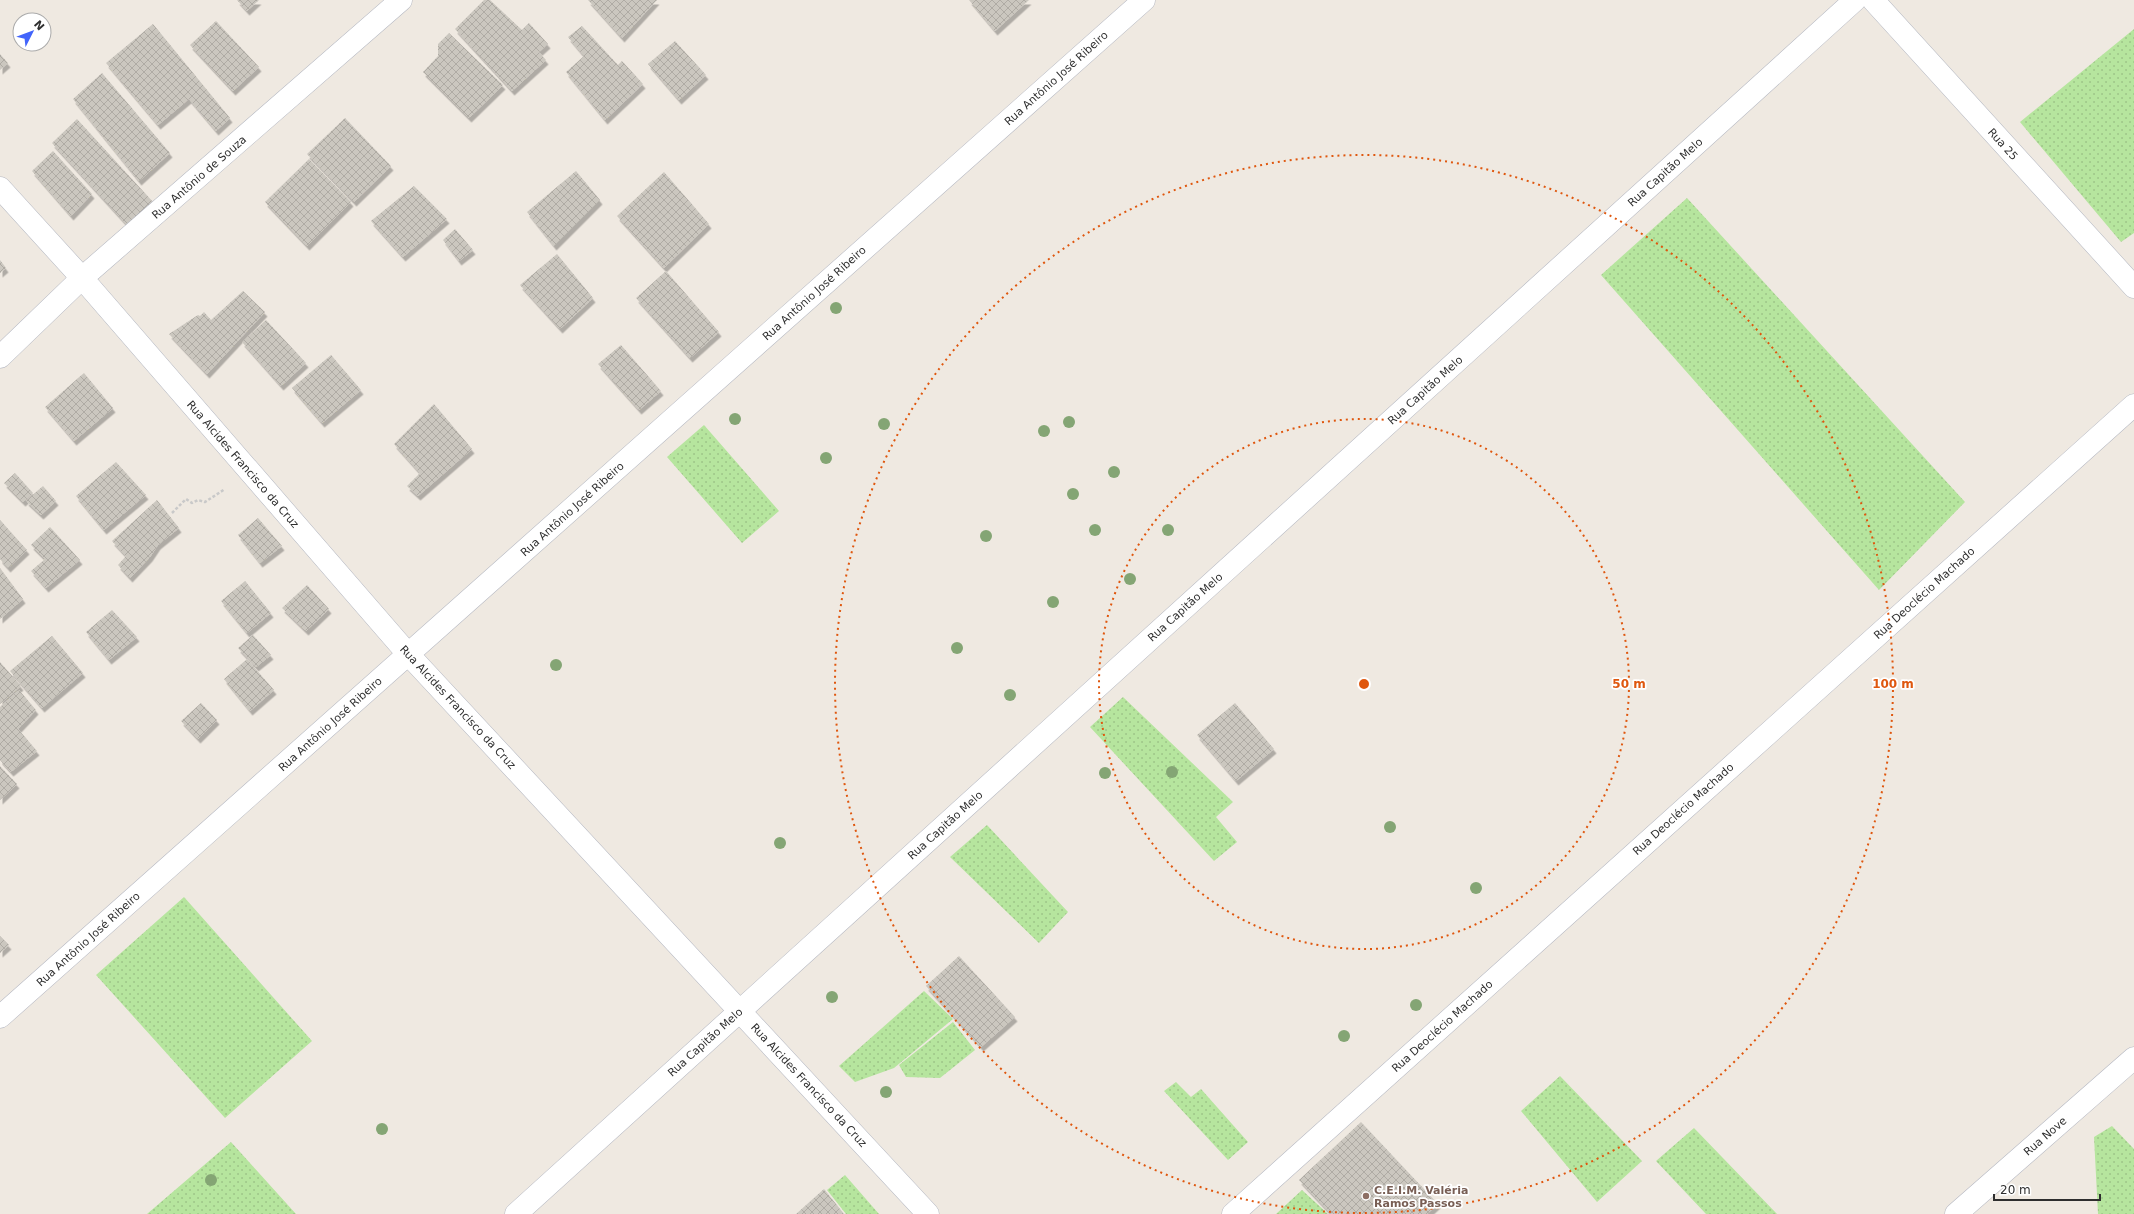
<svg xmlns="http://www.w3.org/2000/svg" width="2134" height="1214" font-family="'DejaVu Sans',sans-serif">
  <defs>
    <pattern id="grass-dots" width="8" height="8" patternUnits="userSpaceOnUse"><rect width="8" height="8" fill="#b6e59e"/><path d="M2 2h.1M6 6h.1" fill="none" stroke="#9dc588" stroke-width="1.8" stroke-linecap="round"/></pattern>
    <pattern id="building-cross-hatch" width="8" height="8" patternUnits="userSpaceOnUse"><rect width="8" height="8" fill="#cbc7bf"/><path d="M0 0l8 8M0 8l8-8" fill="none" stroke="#afaba4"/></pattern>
    <filter id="shadow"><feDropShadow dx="2.5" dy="4.5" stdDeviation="0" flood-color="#0004"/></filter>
  </defs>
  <rect width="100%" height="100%" fill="#efe9e1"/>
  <!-- grass -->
  <path fill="url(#grass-dots)" d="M2134,29v204l-13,9 -101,-120z
    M1687,198l278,304 -86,88 -278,-315z
    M704,425l75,86 -37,32 -75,-86z
    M1123,697l110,105 -17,15 21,25 -23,19 -124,-134z
    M987,825l81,87 -29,31 -89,-86z
    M184,897l128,144 -87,77 -129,-143z
    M924,991l29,28 -59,49 -39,14 -16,-16z
    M953,1022l22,28 -35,28 -34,-1 -7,-12z
    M1560,1076l82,85 -45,41 -76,-91z
    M1176,1082l15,15 10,-8 47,53 -20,18 -64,-69z
    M2112,1126l22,23v65h-36l-4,-77z
    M1694,1128l83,86h-71l-50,-53z
    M231,1142l65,72h-149z
    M845,1175l34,39h-33l-19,-24z
    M1302,1190l26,24h-52z"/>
  <!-- building -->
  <path fill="url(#building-cross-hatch)" filter="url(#shadow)" d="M237,0h22l-12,11z
    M484,0h6l32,30 7,-7 19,21 -9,8 7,8 -34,31 -57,-62z
    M588,0h69l-35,38z
    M969,0h60l-34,31z
    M216,21l43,46 -26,24 -43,-46z
    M153,24l77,94 -14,13 -27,-32 -31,26 -52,-62z
    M582,26l36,39 4,-4 21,23 -38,36 -39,-48 18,-16 -16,-19z
    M449,33l54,52 -34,33 -46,-46 15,-16v-12z
    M675,41l31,34 -27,25 -31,-36z
    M0,54l8,9 -8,7z
    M102,73l68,80 -31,28 -66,-82z
    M345,118l46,48 -37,36 -47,-48z
    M77,119l76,83 -24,25 -77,-84z
    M53,151l39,43 -21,22 -39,-45z
    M309,159l42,43 -44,44 -42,-44z
    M576,171l24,29 -46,46 -27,-34z
    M664,172l45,52 -45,44 -47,-52z
    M414,186l33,33 -44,38 -32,-36z
    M455,229l18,21 -14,11 -16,-21z
    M557,254l36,44 -33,31 -40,-44z
    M0,260l6,8 -6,5z
    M666,271l53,61 -29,26 -54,-60z
    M243,291l22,21 -58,62 -38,-40 29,-19 2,1 4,-4 7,8z
    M266,320l40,43 -25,23 -39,-44z
    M621,345l40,46 -22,19 -41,-46z
    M331,355l30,35 -39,33 -30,-35z
    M84,373l29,35 -39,33 -29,-34z
    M434,404l38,45 -54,47 -11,-10 13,-13 -26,-29z
    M116,462l30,33 -42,35 -28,-34z
    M15,473l18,20 -10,9 -19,-19z
    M43,486l13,15 -15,14 -15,-14z
    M157,500l22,28 -21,17 -8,12 -20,21 -12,-13 8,-9 -14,-15z
    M258,518l24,28 -22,17 -22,-28z
    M0,520l27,30 -19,18 -8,-9z
    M50,527l30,33 -34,28 -15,-17 14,-12 -14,-14z
    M0,568l23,31 -23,20z
    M245,581l26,32 -24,20 -26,-32z
    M307,585l22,24 -23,22 -24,-23z
    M112,610l25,27 -28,23 -23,-28z
    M253,635l18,20 -15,12 -18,-19z
    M52,636l31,37 -41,35 -32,-37z
    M247,659l27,31 -24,21 -26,-32z
    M0,662l21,24 -21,18z
    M19,690l17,20 -18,19 19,22 -26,21 -11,-12v-53z
    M201,703l16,17 -19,19 -17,-18z
    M1235,703l39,46 -38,32 -39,-46z
    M0,766l17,18 -17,16z
    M0,936l9,9 -9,8z
    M959,956l56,61 -34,30 -55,-61z
    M1361,1122l77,82 -11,10h-96l-32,-34z
    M824,1189l20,25h-48z"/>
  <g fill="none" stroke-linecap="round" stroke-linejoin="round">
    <!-- minor casing -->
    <g stroke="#b4b7c1" stroke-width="23">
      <path id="minor" d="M1873,0l261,287
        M0,188l82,90 326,376 520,560
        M0,357l82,-79 319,-278
        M0,1017l1144,-1017
        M1233,1214l901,-809
        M1956,1214l178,-156"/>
    </g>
    <!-- secondary casing -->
    <g stroke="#b4b7c1" stroke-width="23">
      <path id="secondary" d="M516,1214l1339,-1214"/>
    </g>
    <!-- path -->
    <path stroke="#c9c9c9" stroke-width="2.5" stroke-dasharray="3 2" stroke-linecap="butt" d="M172,513l14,-14 6,4 6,-3 7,2 20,-13"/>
    <!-- minor -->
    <use href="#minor" stroke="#fff" stroke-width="22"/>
    <!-- secondary -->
    <use href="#secondary" stroke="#fff" stroke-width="22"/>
  </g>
  <!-- trees -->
  <g fill="#84a574">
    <circle cx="836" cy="308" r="6"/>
    <circle cx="735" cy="419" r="6"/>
    <circle cx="1069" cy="422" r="6"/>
    <circle cx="884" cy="424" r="6"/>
    <circle cx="1044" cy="431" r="6"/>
    <circle cx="826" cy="458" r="6"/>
    <circle cx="1114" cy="472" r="6"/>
    <circle cx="1073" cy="494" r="6"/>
    <circle cx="1095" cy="530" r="6"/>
    <circle cx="1168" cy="530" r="6"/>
    <circle cx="986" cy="536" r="6"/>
    <circle cx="1130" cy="579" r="6"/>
    <circle cx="1053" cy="602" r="6"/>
    <circle cx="957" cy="648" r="6"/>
    <circle cx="556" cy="665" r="6"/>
    <circle cx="1010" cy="695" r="6"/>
    <circle cx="1172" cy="772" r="6"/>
    <circle cx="1105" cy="773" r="6"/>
    <circle cx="1390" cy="827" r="6"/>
    <circle cx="780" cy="843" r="6"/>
    <circle cx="1476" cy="888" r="6"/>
    <circle cx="832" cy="997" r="6"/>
    <circle cx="1416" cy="1005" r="6"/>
    <circle cx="1344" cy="1036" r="6"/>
    <circle cx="886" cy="1092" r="6"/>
    <circle cx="382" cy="1129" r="6"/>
    <circle cx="211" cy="1180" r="6"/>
  </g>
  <!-- distance rings -->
  <g fill="none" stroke="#df570e" stroke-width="2" stroke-dasharray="2 4">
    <circle cx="1364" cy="684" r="265"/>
    <circle cx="1364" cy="684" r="529"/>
  </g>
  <!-- markers -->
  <circle fill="#8d6e63" stroke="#fff" stroke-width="1.5" cx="1366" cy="1196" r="4"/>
  <g text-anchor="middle" stroke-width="3.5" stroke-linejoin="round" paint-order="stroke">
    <!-- street labels -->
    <g font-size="11" fill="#2e2e2e" stroke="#fff">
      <text transform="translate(1056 78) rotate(-42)" y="4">Rua Antônio José Ribeiro</text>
      <text transform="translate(2003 144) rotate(48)" y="4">Rua 25</text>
      <text transform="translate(1665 172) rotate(-42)" y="4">Rua Capitão Melo</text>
      <text transform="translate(199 177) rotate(-41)" y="4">Rua Antônio de Souza</text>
      <text transform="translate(814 293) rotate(-42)" y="4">Rua Antônio José Ribeiro</text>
      <text transform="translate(1425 390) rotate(-42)" y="4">Rua Capitão Melo</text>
      <text transform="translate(243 464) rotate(49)" y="4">Rua Alcides Francisco da Cruz</text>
      <text transform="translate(572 509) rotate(-42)" y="4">Rua Antônio José Ribeiro</text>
      <text transform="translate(1924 593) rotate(-42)" y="4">Rua Deoclécio Machado</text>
      <text transform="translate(1185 607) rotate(-42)" y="4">Rua Capitão Melo</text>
      <text transform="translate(458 707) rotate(47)" y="4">Rua Alcides Francisco da Cruz</text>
      <text transform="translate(330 724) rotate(-42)" y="4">Rua Antônio José Ribeiro</text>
      <text transform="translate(1683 809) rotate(-42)" y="4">Rua Deoclécio Machado</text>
      <text transform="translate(945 825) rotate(-42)" y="4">Rua Capitão Melo</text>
      <text transform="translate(88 939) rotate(-42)" y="4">Rua Antônio José Ribeiro</text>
      <text transform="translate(1442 1026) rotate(-42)" y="4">Rua Deoclécio Machado</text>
      <text transform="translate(705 1042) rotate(-42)" y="4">Rua Capitão Melo</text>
      <text transform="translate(809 1085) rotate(47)" y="4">Rua Alcides Francisco da Cruz</text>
      <text transform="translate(2045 1136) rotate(-41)" y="4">Rua Nove</text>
    </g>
    <!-- education labels -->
    <g font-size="11" font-weight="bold" fill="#785e54" stroke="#fff" text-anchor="start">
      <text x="1374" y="1194">C.E.I.M. Valéria<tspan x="1374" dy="13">Ramos Passos</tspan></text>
    </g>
  </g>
  <circle cx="1364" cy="684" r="6" fill="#df570e" stroke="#fff" stroke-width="2"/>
  <g font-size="12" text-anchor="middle" font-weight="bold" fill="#df570e" stroke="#fff" stroke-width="3.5" stroke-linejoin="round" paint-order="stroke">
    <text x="1629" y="688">50 m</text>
    <text x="1893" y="688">100 m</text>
  </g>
  <!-- north arrow -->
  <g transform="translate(32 32) rotate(48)"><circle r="19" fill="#ffffff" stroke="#ababab"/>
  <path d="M0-3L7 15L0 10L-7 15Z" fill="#4264fb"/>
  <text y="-6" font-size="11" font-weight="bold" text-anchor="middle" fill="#2e2e2e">N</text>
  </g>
  <!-- scale -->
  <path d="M1994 1194v6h106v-6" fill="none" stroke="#2e2e2e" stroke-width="2"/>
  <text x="2000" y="1194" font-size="12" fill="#2e2e2e" stroke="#ffffff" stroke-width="3" paint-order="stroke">20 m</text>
</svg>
